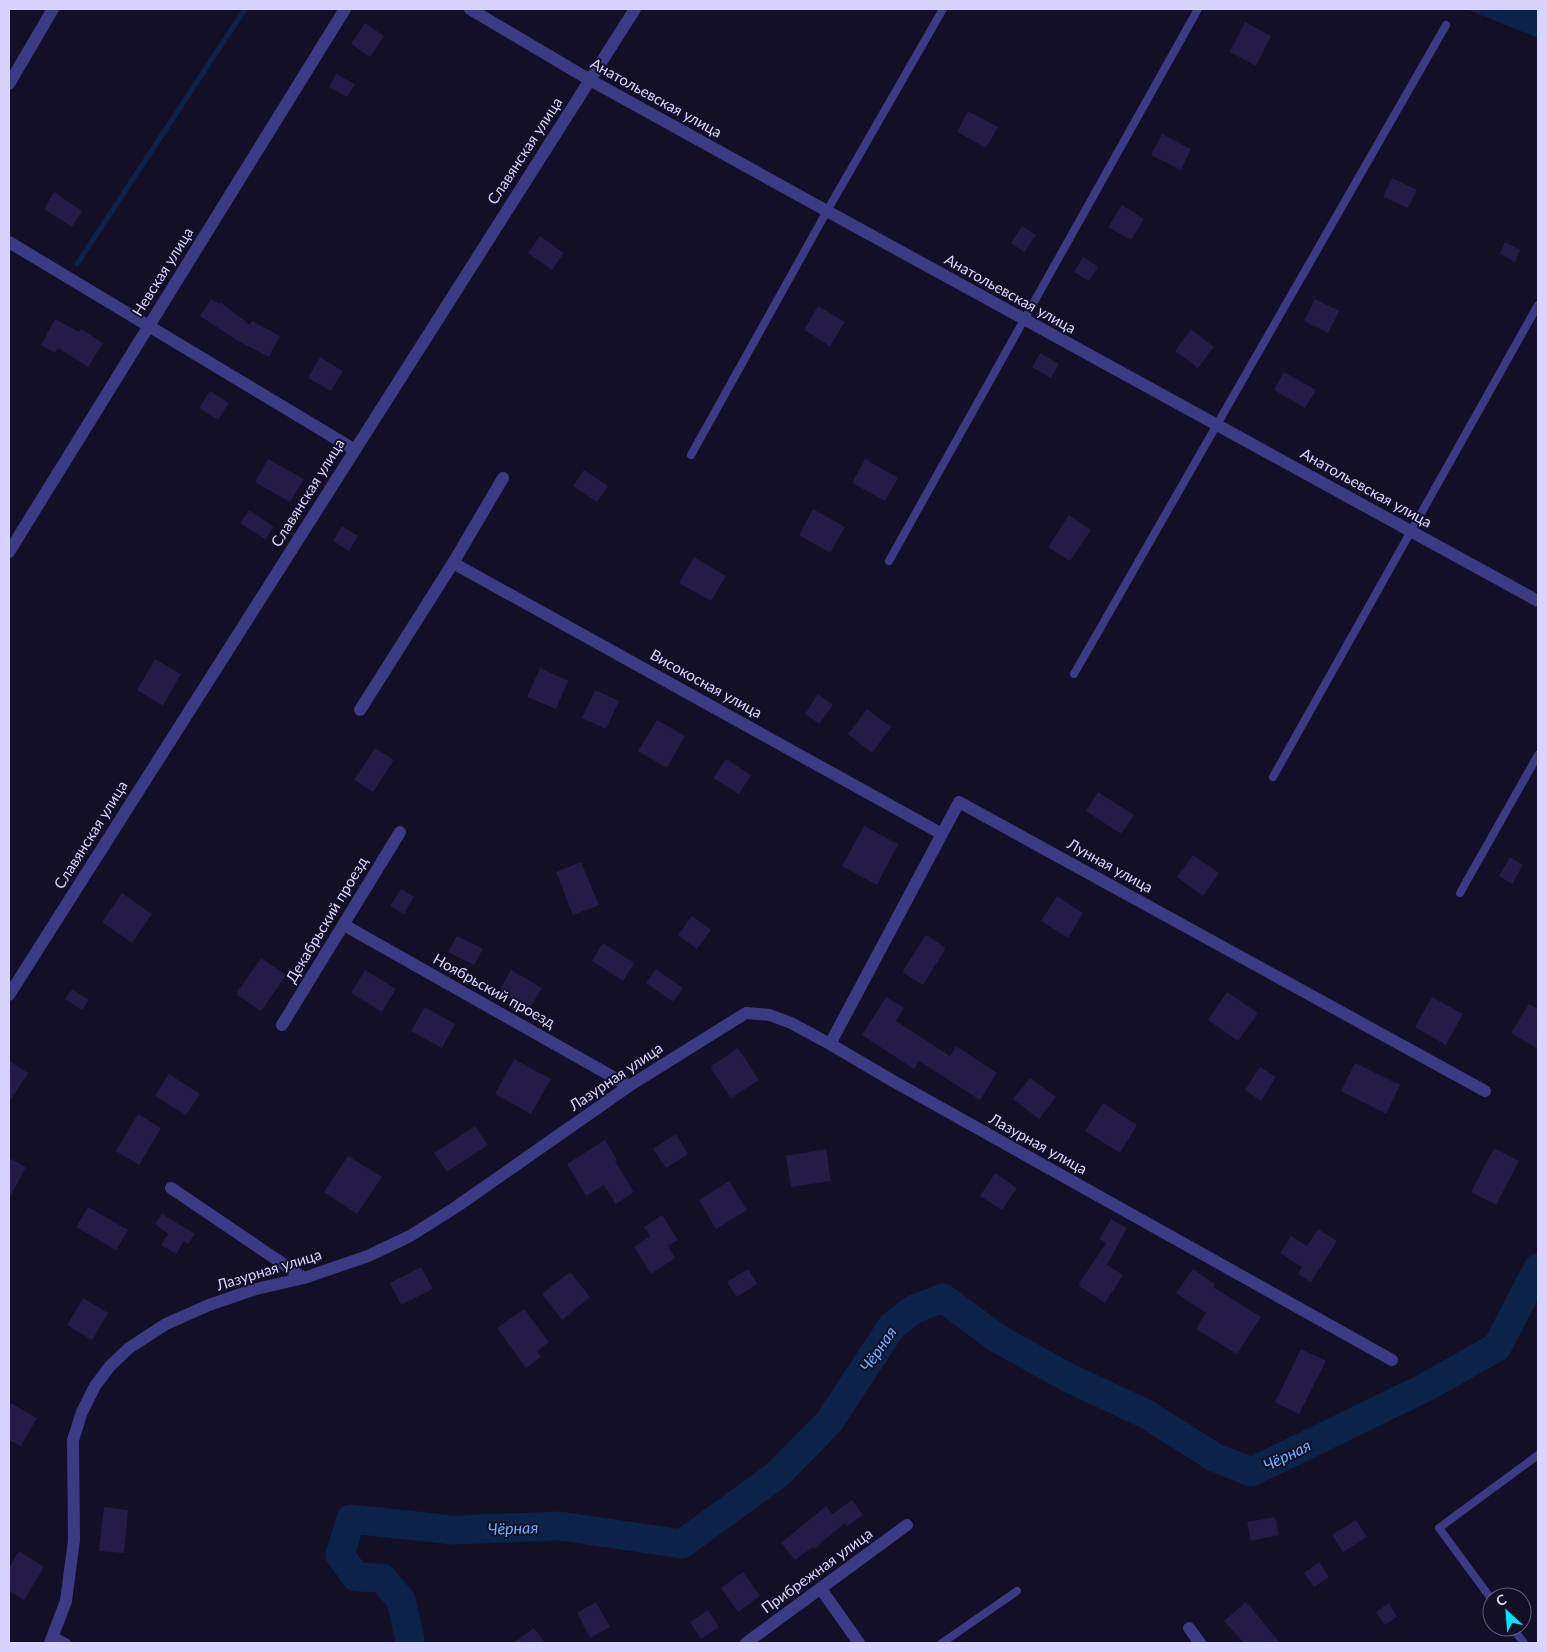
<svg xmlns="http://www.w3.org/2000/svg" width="1547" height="1652" font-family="Lato,sans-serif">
  <rect width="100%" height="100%" fill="#130f26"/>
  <!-- water -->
  <path fill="#0c2248" d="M1466,9h72v29z"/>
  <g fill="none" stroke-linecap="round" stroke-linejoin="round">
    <!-- stream -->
    <path stroke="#0c2248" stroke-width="5" d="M77,264l168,-255"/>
    <!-- river -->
    <path stroke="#0c2248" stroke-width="29" d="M409,1643l1,-3 -9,-40 -19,-22 -26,-1 -16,-22 11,-36 102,11 107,-4 122,18 96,-70 51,-52 63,-96 22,-17 29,-11 54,40 72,40 77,36 68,43 37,15 175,-85 71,-40 41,-79"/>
  </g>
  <!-- building -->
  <path fill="#241b47" d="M1245,22l26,14 -15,30 -26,-14z
    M365,23l19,13 -14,21 -19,-13z
    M336,74l19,10 -8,13 -18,-10z
    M968,111l30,16 -12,21 -29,-16z
    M1162,134l29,15 -10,21 -30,-15z
    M1392,178l25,12 -9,18 -25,-11z
    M54,192l28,19 -10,16 -28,-18z
    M1122,205l22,14 -13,21 -23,-13z
    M1022,226l14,9 -12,17 -13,-9z
    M540,236l24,17 -12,17 -24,-17z
    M1505,242l15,8 -5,12 -15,-8z
    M1083,257l15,10 -9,14 -15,-9z
    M211,299l8,5 1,-2 30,23 2,-4 28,15 -11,21 -31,-16 -38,-25z
    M1315,299l24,12 -11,22 -24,-12z
    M818,306l27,16 -15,24 -26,-16z
    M55,319l24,13 2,-3 22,14 -15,24 -30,-19 -3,5 -14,-8z
    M1191,329l23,18 -16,21 -23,-17z
    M1040,353l19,11 -8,14 -19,-11z
    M320,357l23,14 -12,20 -23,-13z
    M1284,372l32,18 -11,18 -31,-18z
    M210,391l19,12 -11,17 -19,-12z
    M268,459l36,20 -14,23 -35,-20z
    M865,459l33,19 -13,23 -33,-18z
    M584,470l24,16 -11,16 -24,-16z
    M813,509l32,18 -15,26 -31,-18z
    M249,510l25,17 -9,12 -25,-16z
    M1069,515l22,15 -21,31 -22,-14z
    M342,526l16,10 -9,15 -16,-10z
    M694,557l32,19 -15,25 -32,-18z
    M155,659l26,15 -18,32 -26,-16z
    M540,668l28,13 -12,28 -29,-12z
    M595,690l24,11 -13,28 -24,-11z
    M818,694l15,11 -14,19 -14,-10z
    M867,709l24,18 -19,26 -24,-19z
    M657,720l28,16 -18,32 -29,-17z
    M375,748l19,12 -21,32 -19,-12z
    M726,759l25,16 -12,19 -26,-16z
    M1098,792l36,23 -13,19 -35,-23z
    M864,826l34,18 -21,41 -35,-19z
    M1193,855l26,18 -16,23 -26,-19z
    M1510,857l13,8 -11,19 -13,-8z
    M581,862l18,43 -26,10 -17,-43z
    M401,889l13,8 -10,17 -14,-8z
    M122,893l30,21 -20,29 -30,-21z
    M1057,896l26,17 -15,25 -27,-17z
    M692,916l19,14 -14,19 -19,-14z
    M926,935l20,13 -23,37 -21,-13z
    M457,936l26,13 -9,16 -26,-13z
    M603,943l31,20 -11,18 -31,-20z
    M261,958l25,17 -25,36 -25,-17z
    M656,969l27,19 -10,14 -27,-19z
    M365,970l31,19 -14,23 -31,-19z
    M511,970l31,18 -13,21 -30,-18z
    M72,989l17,11 -7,10 -17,-11z
    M1227,992l31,21 -20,28 -30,-21z
    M886,997l18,11 -8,13 54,35 6,-10 41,27 -17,27 -61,-39 -5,8 -52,-34z
    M1432,997l31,17 -17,31 -31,-18z
    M1529,1004l9,5v40l-27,-16z
    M425,1007l30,17 -13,24 -31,-17z
    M738,1048l21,32 -28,18 -21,-31z
    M514,1059l37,20 -20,35 -36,-20z
    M9,1061l19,12 -19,29z
    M1355,1063l45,22 -14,29 -45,-23z
    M1260,1067l16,10 -15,24 -16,-11z
    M169,1074l31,20 -14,21 -31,-19z
    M1030,1078l26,19 -17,22 -26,-20z
    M1103,1103l34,22 -17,28 -35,-22z
    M138,1114l23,14 -22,37 -23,-14z
    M475,1126l13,19 -41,27 -13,-19z
    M676,1134l12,20 -22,14 -13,-19z
    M605,1140l12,20 -2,1 19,31 -18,12 -12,-19 -18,11 -19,-32z
    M1494,1148l25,13 -23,44 -25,-13z
    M826,1149l5,32 -40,6 -5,-31z
    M348,1156l34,21 -25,37 -33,-22z
    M9,1158l17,9 -17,32z
    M995,1173l22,15 -15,22 -22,-14z
    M729,1181l18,29 -31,19 -17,-29z
    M88,1207l40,23 -12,20 -40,-23z
    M162,1214l33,20 -7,10 -4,-3 -8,13 -15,-9 7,-11 -13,-10z
    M662,1215l16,25 -10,6 7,12 -24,16 -17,-27 16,-11 -6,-9z
    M1111,1219l16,9 -20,37 16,10 -18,28 -27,-18 28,-42 -7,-4z
    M1318,1229l19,12 -26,41 -13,-8 4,-7 -22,-14 11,-17 16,10z
    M421,1267l12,22 -32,16 -11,-22z
    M748,1269l9,15 -20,13 -10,-15z
    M1193,1269l22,15 -2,3 48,30 -24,37 -41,-25 10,-16 -30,-20z
    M570,1272l20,25 -28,23 -20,-26z
    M83,1298l25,15 -16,27 -25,-15z
    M524,1309l25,33 -12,9 4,6 -15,11 -29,-40z
    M1301,1349l25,12 -27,53 -24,-12z
    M9,1402l28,16 -16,28 -12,-6z
    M852,1500l11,15 -16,11 -2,-3 -31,26 -1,-2 -18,13 -14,-17 45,-37 6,8z
    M104,1507l24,3 -4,43 -25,-2z
    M1275,1517l4,18 -28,6 -4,-19z
    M1356,1520l11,17 -24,15 -11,-17z
    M19,1551l25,16 -20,33 -15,-9v-23z
    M1319,1562l10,15 -15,10 -10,-14z
    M743,1572l17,24 -22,16 -17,-24z
    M596,1602l14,25 -20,11 -13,-25z
    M1246,1602l11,13 23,28h-36l-20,-22z
    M1389,1603l8,14 -12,8 -9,-13z
    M708,1610l11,17 -18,12 -11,-17z
    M534,1628l11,15h-32z"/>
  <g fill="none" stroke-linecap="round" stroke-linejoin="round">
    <!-- service -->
    <path stroke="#3d3a85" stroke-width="8" d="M691,455l136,-244 116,-202
      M889,561l309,-552
      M1074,674l372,-649
      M1273,777l265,-472
      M1460,893l78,-138
      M1492,1600l-53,-72 99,-73
      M1512,1627l12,16
      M53,1635l14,8
      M942,1643l75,-52"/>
    <!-- minor -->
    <path stroke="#3d3a85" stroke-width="12" d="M470,9l120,71 237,131 711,390
      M9,84l44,-75
      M9,242l346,208
      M9,552l336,-543
      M453,563l489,271
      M360,710l93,-147 50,-85
      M344,925l285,161
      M9,995l626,-986
      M282,1025l118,-193
      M830,1044l129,-242 526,289
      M171,1188l133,90
      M821,1589l38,54
      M1189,1628l11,15
      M50,1643l16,-42 8,-61 -1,-100 9,-28 13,-26 15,-20 19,-18 37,-24 43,-19 47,-16 48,-11 64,-22 42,-20 46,-29 173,-121 117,-73 24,2 21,8 39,21 63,37 499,279
      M746,1643l161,-118"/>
  </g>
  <g text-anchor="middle" stroke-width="4" stroke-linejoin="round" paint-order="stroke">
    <!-- street labels -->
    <g font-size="15" fill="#d9d4ff" stroke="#130f26">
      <text transform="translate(656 98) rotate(29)" y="5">Анатольевская улица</text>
      <text transform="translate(525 151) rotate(-57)" y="5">Славянская улица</text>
      <text transform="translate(163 272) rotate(-58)" y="5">Невская улица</text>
      <text transform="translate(1010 294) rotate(29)" y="5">Анатольевская улица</text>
      <text transform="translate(1366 488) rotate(29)" y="5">Анатольевская улица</text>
      <text transform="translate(308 493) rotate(-58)" y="5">Славянская улица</text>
      <text transform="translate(706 684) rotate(29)" y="5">Високосная улица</text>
      <text transform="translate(91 835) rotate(-58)" y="5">Славянская улица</text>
      <text transform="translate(1110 866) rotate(29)" y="5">Лунная улица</text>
      <text transform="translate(327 920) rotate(-59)" y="5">Декабрьский проезд</text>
      <text transform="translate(494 991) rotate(29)" y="5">Ноябрьский проезд</text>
      <text transform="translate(616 1077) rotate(-34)" y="5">Лазурная улица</text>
      <text transform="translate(1038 1144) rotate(29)" y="5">Лазурная улица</text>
      <text transform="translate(269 1270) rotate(-17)" y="5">Лазурная улица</text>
      <text transform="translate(817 1571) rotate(-36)" y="5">Прибрежная улица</text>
    </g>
    <!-- water labels -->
    <g font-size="16" font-style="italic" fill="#62b6ff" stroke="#130f26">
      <text transform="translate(878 1349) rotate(-55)" y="6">Чёрная</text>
      <text transform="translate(1287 1455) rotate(-26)" y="6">Чёрная</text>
      <text transform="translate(513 1528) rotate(-2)" y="6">Чёрная</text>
    </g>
  </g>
  <!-- border -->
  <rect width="1547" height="1652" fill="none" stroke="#d9d4ff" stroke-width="20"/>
  <!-- north arrow -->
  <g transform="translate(1507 1612) rotate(334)"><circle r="24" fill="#130f26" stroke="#625e7d"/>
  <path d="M0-4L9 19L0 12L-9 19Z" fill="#00e5ff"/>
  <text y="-8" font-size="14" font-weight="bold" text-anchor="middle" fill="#d9d4ff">С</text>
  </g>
</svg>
